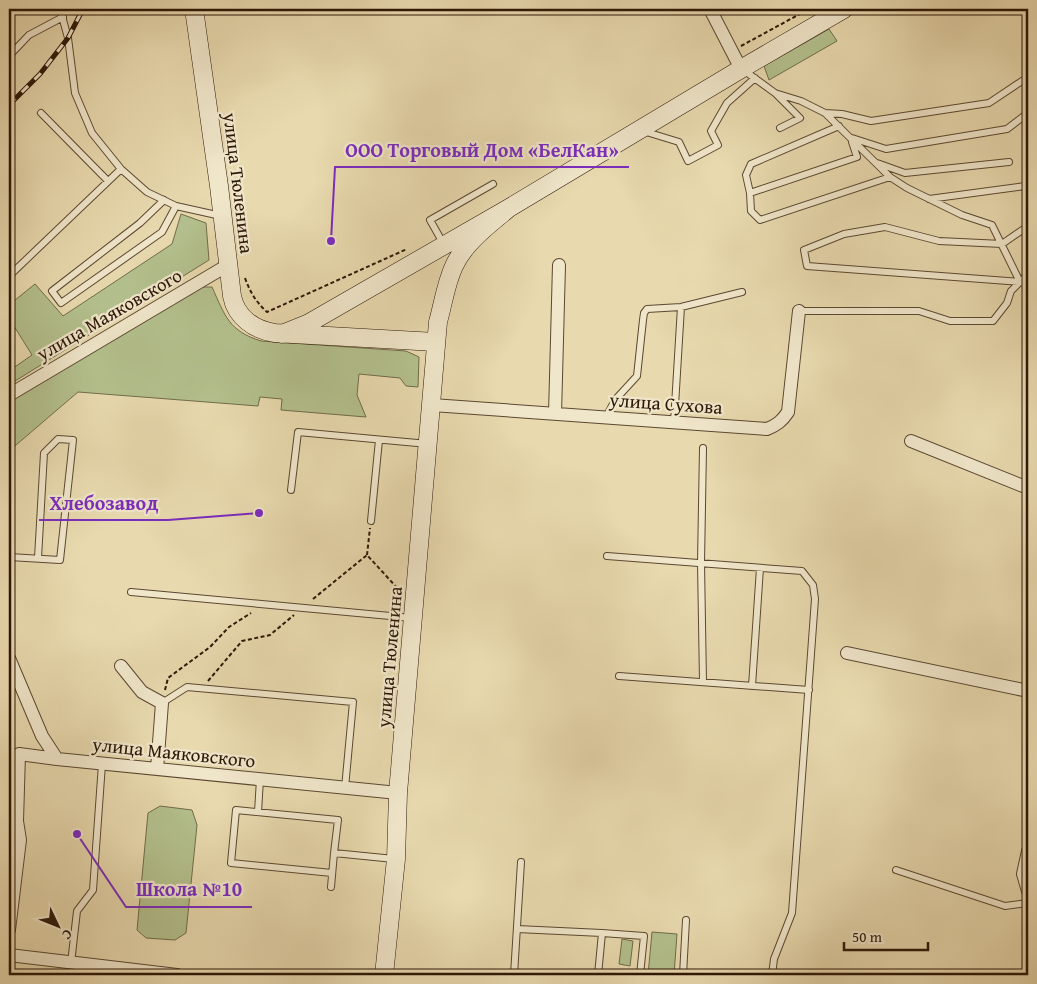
<svg xmlns="http://www.w3.org/2000/svg" width="1037" height="984" font-family="'Gentium Book Plus',serif">
  <rect width="100%" height="100%" fill="#e8d9ae"/>
  <filter id="stains"><feTurbulence type="fractalNoise" baseFrequency=".004" numOctaves="4"/><feColorMatrix values="0 0 0 0 .2 0 0 0 0 .09 0 0 0 0 .02 0 0 0 .5 -.17"/></filter>
  <radialGradient id="worn" r=".72"><stop offset=".6" stop-color="#630" stop-opacity="0"/><stop offset="1" stop-color="#630" stop-opacity=".3"/></radialGradient>
  <!-- green -->
  <path fill="#b3c08d" stroke="#706c4a" d="M829,29l8,12 -68,39 -5,-14z
    M181,214l25,9 3,37 -197,123 -3,-5v-7l23,-16 -23,-37v-13l26,-21 28,32 109,-72z
    M199,287h13c13,29 17,44 49,54l145,10 13,6 -1,30 -12,-1 -6,-8 -41,-4 -2,21 9,22 -85,-7 1,-11 -22,-2 -2,9 -180,-14 -69,59v-50z
    M160,806l32,4 5,15 -11,108 -11,7 -29,-2 -9,-8 11,-117z
    M652,932l25,2 -3,41h-26z
    M622,939l11,2 -3,25 -11,-2z"/>
  <g fill="none" stroke-linecap="round" stroke-linejoin="round">
    <!-- lane casing -->
    <g stroke="#5b4831" stroke-width="8">
      <path id="lane" d="M60,9l8,29 7,55 17,40 29,36 26,23 29,14 45,10
        M9,56l20,-21 34,-18
        M742,69l33,24 26,8 24,12 65,64 17,11 55,27 30,10 28,57
        M776,94l24,24 -20,10
        M41,113l67,68
        M825,113l17,1 29,7 118,-18 39,-26
        M643,131l36,11 9,19 30,-16 -7,-14 16,-28 28,-25
        M852,138l34,11 121,-20 21,-16
        M852,142l5,15 -107,36 1,18 9,9 130,-43
        M877,163l28,10 104,-11
        M750,193l-4,-18 5,-11 88,-38
        M929,199l96,-13 3,-4
        M164,200l-24,23 -88,68 9,12 101,-71 14,-26
        M443,243l-13,-23 63,-36
        M9,276l112,-107
        M1020,282l-213,-16 -3,-16 40,-16 41,-7 54,14 63,3 26,-18
        M1020,282l8,-8
        M799,311h120l31,10h43l14,-18 4,-12 9,-9 8,1
        M606,417l9,-17 22,-24 6,-56 1,-7 3,-4 34,-2 61,-15
        M674,422l7,-115
        M703,448l-2,115 2,119
        M291,490l7,-58 130,12
        M371,521l8,-81
        M607,556l195,15 11,14 2,14 -23,314 -18,46 -2,16
        M9,557l51,3 13,-120 -15,-1 -14,14 -6,105
        M131,592l281,26
        M619,676l190,14
        M752,686l8,-118
        M162,703l25,-16 166,15 -8,86
        M9,753l10,1
        M258,812l2,-33
        M896,870l109,36 23,-3
        M332,873l-101,-10 5,-53 102,10 -4,33
        M331,887l3,-34 60,6
        M517,929l85,4 -4,42
        M602,933l42,3 -4,39
        M71,963l6,-52 16,-21 9,-126
        M514,975l7,-113
        M683,975l3,-55"/>
    </g>
    <!-- street casing -->
    <g stroke="#5b4831" stroke-width="14">
      <path id="street" d="M710,9l31,60
        M9,395l219,-130
        M432,405l335,24c10,-4 15,-8 21,-17l11,-101
        M555,414l4,-149
        M911,441l117,47
        M847,653l181,38
        M9,658l33,78 15,23 341,34
        M121,666l21,26 20,11 -5,66
        M1028,851l-5,23 5,17
        M9,930l11,-90 -3,-19 2,-67 38,5
        M9,955l168,20"/>
    </g>
    <!-- secondary casing -->
    <g stroke="#2c1707" stroke-width="19">
      <path id="secondary" d="M194,9l25,177 13,110c4,21 22,34 43,37l161,9
        M282,334l27,-11 200,-115 232,-139 103,-60
        M384,975l12,-116 2,-66 40,-471c5,-18 8,-39 16,-56 11,-24 35,-41 55,-58"/>
    </g>
    <!-- path -->
    <path stroke="#2c1707" stroke-width="2" stroke-dasharray="4 2.5" stroke-linecap="butt" d="M741,46l68,-37
      M245,278c5,14 11,24 22,34l140,-63
      M367,555l3,-27
      M313,599l54,-44 33,36
      M208,681l34,-40 28,-6 24,-20
      M165,690l3,-12 42,-31 19,-20 22,-14"/>
    <!-- lane -->
    <use href="#lane" stroke="#f0e6ca" stroke-width="6"/>
    <!-- street -->
    <use href="#street" stroke="#f0e6ca" stroke-width="12"/>
    <!-- secondary -->
    <use href="#secondary" stroke="#f0e6ca" stroke-width="18"/>
    <!-- rail casing -->
    <g stroke="#2c1707" stroke-width="5">
      <path id="rail" d="M9,12l3,-3
        M9,105l31,-31 28,-36 15,-29"/>
    </g>
    <!-- rail -->
    <use href="#rail" stroke="#f0e6ca" stroke-width="3" stroke-dasharray="9" stroke-linecap="butt"/>
  </g>
  <g text-anchor="middle" stroke-width="4.5" stroke-linejoin="round" paint-order="stroke">
    <!-- street labels -->
    <g font-size="19" fill="#2c1707" stroke="#f0e6ca">
      <text transform="translate(239 183) rotate(83)" y="7">улица Тюленина</text>
      <text transform="translate(109 314) rotate(-30)" y="7">улица Маяковского</text>
      <text transform="translate(666 403) rotate(4)" y="7">улица Сухова</text>
      <text transform="translate(389 657) rotate(-85)" y="7">улица Тюленина</text>
      <text transform="translate(174 752) rotate(6)" y="7">улица Маяковского</text>
    </g>
  </g>
  <!-- callouts -->
  <path fill="none" stroke="#7b2cbf" stroke-width="2" d="M331 241L335 167H629M259 513L168 520H39M77 834L126 907H252"/>
  <g fill="#7b2cbf" stroke="#f0e6ca" stroke-width="2">
    <circle cx="331" cy="241" r="5"/>
    <circle cx="259" cy="513" r="5"/>
    <circle cx="77" cy="834" r="5"/>
  </g>
  <g font-size="20" text-anchor="middle" font-weight="bold" fill="#7b2cbf" stroke="#f0e6ca" stroke-width="4.5" stroke-linejoin="round" paint-order="stroke">
    <text x="482" y="157">ООО Торговый Дом «БелКан»</text>
    <text x="104" y="510">Хлебозавод</text>
    <text x="189" y="896">Школа №10</text>
  </g>
  <!-- margin -->
  <rect width="1037" height="984" fill="none" stroke="#e8d9ae" stroke-width="30"/>
  <rect x="10" y="10" width="1017" height="964" fill="none" stroke="#2c1707" stroke-width="2.5"/>
  <rect x="15" y="15" width="1007" height="954" fill="none" stroke="#2c1707"/>
  <!-- north arrow -->
  <g transform="translate(58 926) rotate(133)" stroke="#f0e6ca" stroke-width="4" paint-order="stroke">
  <path d="M0-4L9 19L0 12L-9 19Z" fill="#2c1707"/>
  <text y="-8" font-size="14" font-weight="bold" text-anchor="middle" fill="#2c1707">С</text>
  </g>
  <!-- scale -->
  <path d="M844 942v8h84v-8" fill="none" stroke="#2c1707" stroke-width="2.5"/>
  <text x="852" y="942" font-size="15" fill="#2c1707" stroke="#f0e6ca" stroke-width="4" paint-order="stroke">50 m</text>
  <rect width="100%" height="100%" filter="url(#stains)"/>
  <rect width="100%" height="100%" fill="url(#worn)"/>
</svg>
